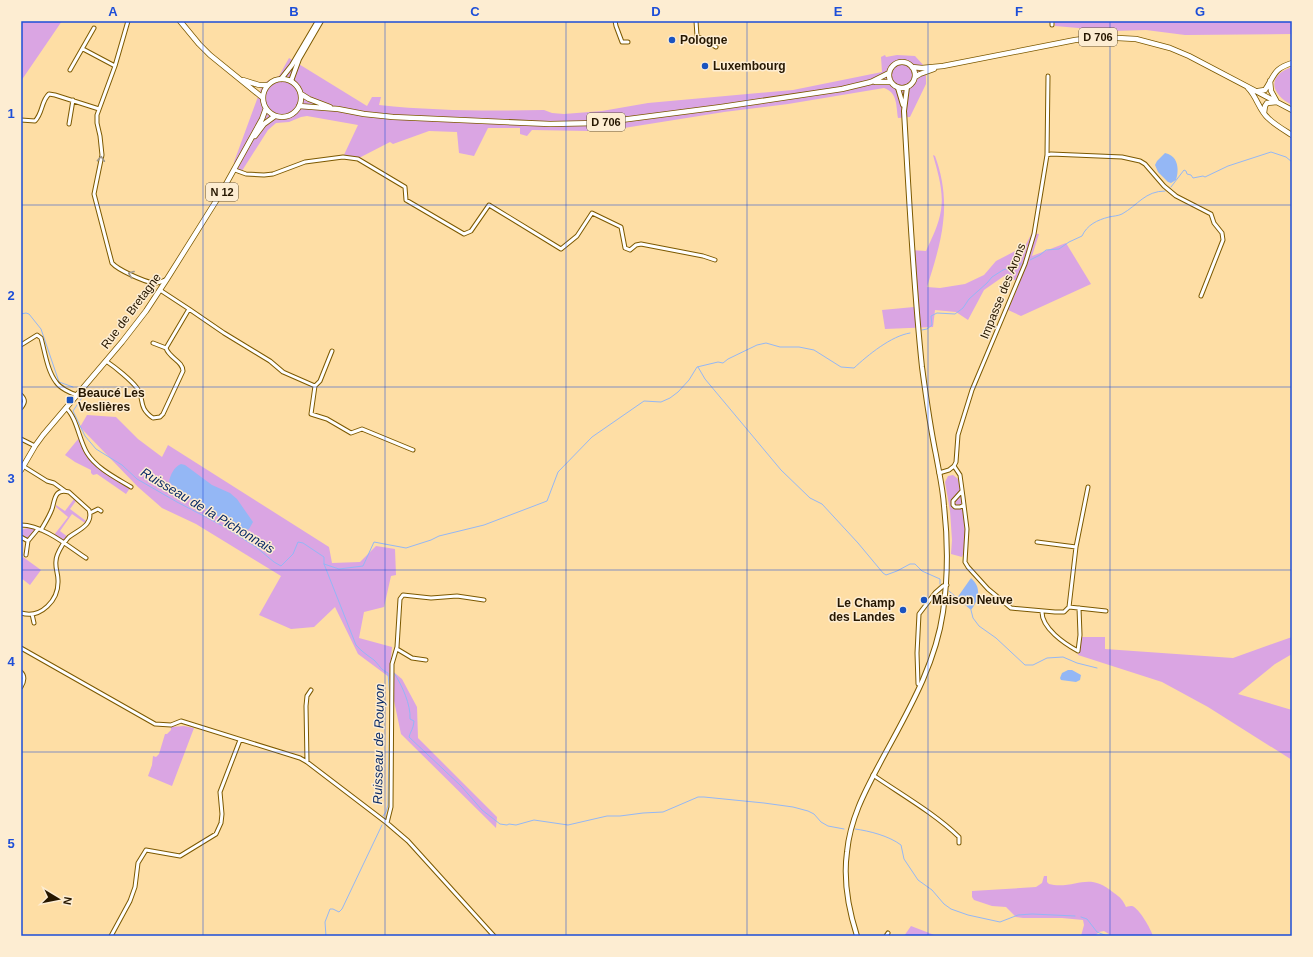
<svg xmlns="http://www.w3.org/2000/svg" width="1313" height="957" font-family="Helvetica,sans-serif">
  <rect width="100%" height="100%" fill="#fedea5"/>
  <!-- green -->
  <path fill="#daa5e3" d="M21,21h41l-41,60z
    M1055,21h237v13l-107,1 -39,-5 -33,1 -58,-5z
    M885,55l1,2 11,-2 18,1 11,12v16l-16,33 -12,1c-2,-12 0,-25 -14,-30l-96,16 -64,8 -100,16 -35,3 -57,-1 -5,6 -7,-2v-6h-32l-14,28 -15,-3 -2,-21 -28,-1 -36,13 -3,-2 -31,16 -6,-2 -10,1 15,-32 -51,-9 -6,1 -12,5 -13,1 -8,7 -28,44 -6,-12 29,-79 16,-7 10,-18 78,48 5,-9h9l-2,8c55,6 110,6 165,5l8,3 12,1 38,-3 46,-8 145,-13 89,-18 -1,-15z
    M1292,67v38c-21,-11 -26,-29 0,-38z
    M933,155l2,1c8,21 11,45 8,67 -2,20 -10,45 -16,64l13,1 25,-4 19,-9 12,-14 29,-15 7,-13 7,1 -7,22 34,-13 25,41 -70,32 -13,-6 12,-28 -16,-6 -20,14 -16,30 -12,-8 -21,-2 -2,17 -48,2 -3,-19 32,-3 -4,-57 16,1c6,-13 13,-27 15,-41 3,-18 -3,-37 -8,-55z
    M87,415l29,2 22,22 24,18 6,-12 161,102 3,16 28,-1 16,-16 19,3 1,26 -5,1 -7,31 -20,5 -5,26 33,9 -2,22 12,10 15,28 1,31 79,79 -1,11 -95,-94 -12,-57 -31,-23 -23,-47 -21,20 -23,2 -32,-14 22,-39 -85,-52 -34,-16 -24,-21 -58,-60z
    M79,438l7,17 12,13 32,20 -4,6 -29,-20 -4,1 -2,-2v-3l-16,-8 -10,-7z
    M953,475l5,4c4,17 11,62 4,78l-11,-3 1,-14 -2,-29 -5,-29 3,-6z
    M74,499l2,2 -6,8 16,12 -1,2 -13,-9 -12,17 8,6 -5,3 -9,-5 14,-18 -12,-10v-2l9,6z
    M27,528l8,1v2l-6,9 -8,-4v-6z
    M23,557l18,13 -11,15 -9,-7v-18z
    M1081,637h24v12l128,9 59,-21v17l-17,10 -37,30 54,16v50l-84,-53 -46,-25 -84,-27z
    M184,726l10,2 -22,58 -24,-10 4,-11 1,-9 3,1 3,-3 6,-20h2l4,-4v-3z
    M1044,876h3v6l2,2 5,1c26,2 35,-13 60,8 6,4 9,7 12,14 2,-1 5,-1 6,-1 7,2 19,23 21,30h-41l-8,-5 -5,1 -4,4h-14l3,-11 -1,-5 -21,-2h-39l-7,-1 -10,-10 -14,-1 -18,-6 -2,-3v-6l64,-4 6,-4z
    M911,926l26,10h-33z"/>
  <!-- water -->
  <path fill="#94b7f5" d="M1165,153c14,3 14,17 11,27l-5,3 -3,-1 -10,-10 -3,-7 2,-4z
    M181,464l4,1 27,20 18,8 7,6 16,23 -4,7 -4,2 -7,-2 -54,-34 -13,-11 -2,-3c2,-7 5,-14 12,-17z
    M971,578c11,10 8,21 0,32l-14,-12z
    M1068,670h4l9,5 -1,5 -4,2 -15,-2 -1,-2 2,-5z"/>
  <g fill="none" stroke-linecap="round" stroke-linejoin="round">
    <!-- stream -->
    <path stroke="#94b7f5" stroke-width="1" d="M1171,187l13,-17 2,1 1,3 4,1 2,3 10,-2 2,1 23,-11 43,-14 15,5 6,5
      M1030,260l10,-5 6,-5 13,-1 10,-7 13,-6c5,-11 15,-16 27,-19 4,-1 9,-1 13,-3 16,-9 23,-23 43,-23
      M21,314l5,-1 3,1 12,15 18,53 14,5
      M922,330l5,-1 5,-4 -1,-9 6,-3 18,1 8,-6 6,-9 18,-16 5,-6 11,-7 18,-6
      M698,367l7,12 76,91 29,28 12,6 36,39 25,30 3,2 11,-4 13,-7h5l7,7 18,8v5
      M82,394l1,2 -10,15 12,25 11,13 26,16 15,14 40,23 46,24 33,21 18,15 7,4 12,-12 5,-12 5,1 21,14v7l32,81c5,6 11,10 18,15 6,6 6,9 14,13l2,25 -2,107 -2,7 -3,4
      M324,564l15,5 24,-3 11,-24 32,6 25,-8 8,-4 45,-11 63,-24 11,-29 34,-35 52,-36 17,1 9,-4 8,-6 11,-12 8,-13 21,-5 5,1 5,-4 29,-14 9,-2 14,4h19l15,3 27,17 13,1c14,-13 37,-32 56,-35
      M949,591l8,7
      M971,610l2,8 6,8 17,12 29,27h8l14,-7 16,-1 14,6 20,5
      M394,673c8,12 17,32 16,46l4,2c-1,9 -3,9 -5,16l52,49 21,24 18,14 7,1 2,-1 7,1 18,-5 34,5 39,-9h13l23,-3 20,-1 35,-15h6l60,6 29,4 15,4 6,3 7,8 7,4 16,3
      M855,829c15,2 34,7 46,16l3,14 14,21 14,10 12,14 7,5 17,6 32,7 18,-7 14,-1 43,2
      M1081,917l6,2 10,13 10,4
      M326,936l-1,-14 5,-13h3l6,3 3,-3 40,-84"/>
    <!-- street casing -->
    <g stroke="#7c5900" stroke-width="5">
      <path id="street" d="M128,21l-13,45 -18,49v8l3,13 2,19 -8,39 18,69c6,7 31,18 41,20 5,1 8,-1 12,-3
        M615,21l1,5 6,16h6
        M696,21l1,15 19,11
        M1052,21v4
        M83,49l32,17
        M70,70l24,-42
        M21,120l14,1c8,-8 6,-20 14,-27l6,1 44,14
        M69,124l4,-24
        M1047,155l4,-1 71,3 18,4 5,3 19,22 12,10 35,18 3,9 8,10 1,7 -22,56
        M235,170l11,4 18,1 9,-1 32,-12 38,-5 15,2 47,28 1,13 58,34 7,-3 18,-26 72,44 16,-13 15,-23 29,14 4,21 5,2 6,-5 5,-1 62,12 12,4
        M189,309l35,24 46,28 13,11 32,14 -4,28 16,5 24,14 11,-4 51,21
        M153,343l13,5
        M21,345l16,-10 4,3c4,14 6,32 15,44 4,6 14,11 21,13
        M106,361c9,6 25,19 31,27 8,10 0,19 16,30l7,-1 3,-3 20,-43c0,-10 -14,-13 -17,-23l23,-39 -29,-19
        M315,386l5,-5 12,-30
        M21,395c5,5 4,8 0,13
        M66,408c11,10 13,32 21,45 9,15 29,25 44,34
        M21,439l14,7
        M23,466l24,15 7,2 11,8
        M954,466l6,9 3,22 4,32 -2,33 3,5 20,22 23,19 44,4h9l5,-5 7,-60 -39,-5
        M939,473l10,-3 5,-4 2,-4 2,-27 14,-45 53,-126 9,-30 13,-79 1,-79
        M962,491l-9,10v4l2,2h5l4,-2
        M90,513l8,-4 3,2
        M21,525c22,0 47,21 65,33
        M21,537l7,4 10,-12
        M1076,547l12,-60
        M26,555l2,-14
        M1069,607l37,4
        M1042,611c-1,17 23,33 36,40l2,-16 -1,-27
        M21,613c20,6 38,-13 37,-33 0,-7 -3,-12 -2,-19 0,-6 4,-12 7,-17 2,-2 4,-5 6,-7 9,-7 25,-12 20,-27l-20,-18c-15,-4 -14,8 -17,17 -3,8 -7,14 -11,21
        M32,614l2,9
        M21,648l134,76 16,1 10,-4 119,37 7,4 80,61 21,18 86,95
        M397,649l15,9 14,2
        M21,672c4,4 3,10 0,15
        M920,685l-2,-1 -1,-31 2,-39 16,-21 8,-7 4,-1
        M307,762l-1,-56 1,-10 4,-6
        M873,775c29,20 61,38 86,62v6
        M387,823l4,-16 1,-143 5,-17 3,-48 3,-4 28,3 26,-2 27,4
        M111,936l19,-35 5,-14 3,-24 8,-13 34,6 36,-22 5,-11 1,-9 -2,-22 20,-52
        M886,936l2,-3"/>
    </g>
    <!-- secondary casing -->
    <g stroke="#7c5900" stroke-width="6">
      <path id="secondary" d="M281,79l11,-14 26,-44
        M291,81l8,-22 22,-38
        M898,88l5,17
        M857,936c-9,-28 -14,-55 -10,-84 3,-32 17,-59 32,-87 26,-49 56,-97 64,-153 5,-35 5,-71 1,-106 -1,-17 -5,-34 -8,-51 -6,-29 -10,-58 -14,-88 -9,-85 -13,-170 -18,-256l3,-24"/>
    </g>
    <!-- primary casing -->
    <g stroke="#7c5900" stroke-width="6">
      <path id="primary" d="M180,21l19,23 11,11 53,43
        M889 75a13 13 0 1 1 26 0a13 13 0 1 1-26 0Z
        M912,67l10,1 21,-2 132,-26 24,-3 37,2 34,9 19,8 103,54
        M915,77l5,-3 14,-5
        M263 98a19 19 0 1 1 38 0a19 19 0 1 1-38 0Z
        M243,80l16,5h9
        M1270,81l1,10 6,11
        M875,82h16
        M1248,88c9,9 11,22 20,30 7,7 16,12 24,17
        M1258,91l7,-1c10,-15 8,-21 27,-27
        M301,94l8,5 21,8
        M299,106l39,3 26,5 29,3 157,7 48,-1 123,-16 121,-18 29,-7 18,-9
        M1264,113l1,-7 2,-3 10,-1
        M255,136l9,-12 11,-8
        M21,470l14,-24 8,-11 79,-93 24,-31 21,-32 54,-86 41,-74 4,-11"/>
    </g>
    <!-- street -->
    <use href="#street" stroke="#fff" stroke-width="3"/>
    <!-- secondary -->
    <use href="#secondary" stroke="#fff" stroke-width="4"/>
    <!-- primary -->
    <use href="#primary" stroke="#fff" stroke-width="4.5"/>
  </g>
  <!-- one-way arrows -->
  <defs><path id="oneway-chevron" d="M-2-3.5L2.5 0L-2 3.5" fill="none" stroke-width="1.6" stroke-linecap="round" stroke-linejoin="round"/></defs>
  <g stroke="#9d978c">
    <use href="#oneway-chevron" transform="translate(101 159) rotate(-86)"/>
    <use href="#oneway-chevron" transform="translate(131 274) rotate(-159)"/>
  </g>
  <!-- grid -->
  <path fill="none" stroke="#1d4ed8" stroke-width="1" stroke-opacity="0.55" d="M203,21v915M385,21v915M566,21v915M747,21v915M928,21v915M1110,21v915M21,205h1271M21,387h1271M21,570h1271M21,752h1271"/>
  <!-- markers -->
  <g fill="#1a53c0" stroke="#fdedd2" stroke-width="1.5">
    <circle cx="672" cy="40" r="4"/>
    <circle cx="705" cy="66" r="4"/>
    <rect x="66" y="396" width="8" height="8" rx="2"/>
    <circle cx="924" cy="600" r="4"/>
    <circle cx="903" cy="610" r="4"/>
  </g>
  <g text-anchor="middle" stroke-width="3" stroke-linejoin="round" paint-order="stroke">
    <!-- shield labels -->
    <g fill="#fdedd2" stroke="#66573f" stroke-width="1">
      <rect x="1079" y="28" width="38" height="18" rx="3"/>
      <rect x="587" y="113" width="38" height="18" rx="3"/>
      <rect x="206" y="183" width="32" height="18" rx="3"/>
    </g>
    <g font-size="11" font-weight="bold" fill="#261700">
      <text x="1098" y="41">D 706</text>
      <text x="606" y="126">D 706</text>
      <text x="222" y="196">N 12</text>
    </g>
    <!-- poi labels -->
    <g font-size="12" font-weight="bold" fill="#261700" stroke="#fdedd2" text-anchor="start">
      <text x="680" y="44">Pologne</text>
      <text x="713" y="70">Luxembourg</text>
      <text x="78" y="397">Beaucé Les<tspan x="78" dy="14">Veslières</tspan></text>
      <text x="932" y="604">Maison Neuve</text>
      <text x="895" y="607" text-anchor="end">Le Champ<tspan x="895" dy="14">des Landes</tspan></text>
    </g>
    <!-- street labels -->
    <g font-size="12" fill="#261700" stroke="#fdedd2">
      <text transform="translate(1003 291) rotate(-68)" y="4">Impasse des Arons</text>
      <text transform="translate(131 311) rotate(-53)" y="4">Rue de Bretagne</text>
    </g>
    <!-- water labels -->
    <g font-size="13" font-style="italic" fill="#082967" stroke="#fdedd2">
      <text transform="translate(208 510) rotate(31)" y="5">Ruisseau de la Pichonnais</text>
      <text transform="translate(378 744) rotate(-89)" y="5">Ruisseau de Rouyon</text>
    </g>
  </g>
  <!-- border -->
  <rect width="1313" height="957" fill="none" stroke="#fdedd2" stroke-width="44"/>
  <!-- north arrow -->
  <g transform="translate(58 899) rotate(100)" stroke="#fdedd2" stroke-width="3" paint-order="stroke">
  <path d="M0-3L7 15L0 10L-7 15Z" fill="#261700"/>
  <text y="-6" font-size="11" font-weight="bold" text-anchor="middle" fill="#261700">N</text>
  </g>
  <rect x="22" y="22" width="1269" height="913" fill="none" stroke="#1d4ed8" stroke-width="1.5"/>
  <g font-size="13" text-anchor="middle" font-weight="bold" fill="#1d4ed8">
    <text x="113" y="16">A</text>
    <text x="294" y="16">B</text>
    <text x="475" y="16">C</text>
    <text x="656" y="16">D</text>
    <text x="838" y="16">E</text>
    <text x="1019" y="16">F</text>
    <text x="1200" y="16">G</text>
    <text x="11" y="118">1</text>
    <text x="11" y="300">2</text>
    <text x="11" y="483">3</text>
    <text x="11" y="666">4</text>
    <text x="11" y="848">5</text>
  </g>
</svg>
